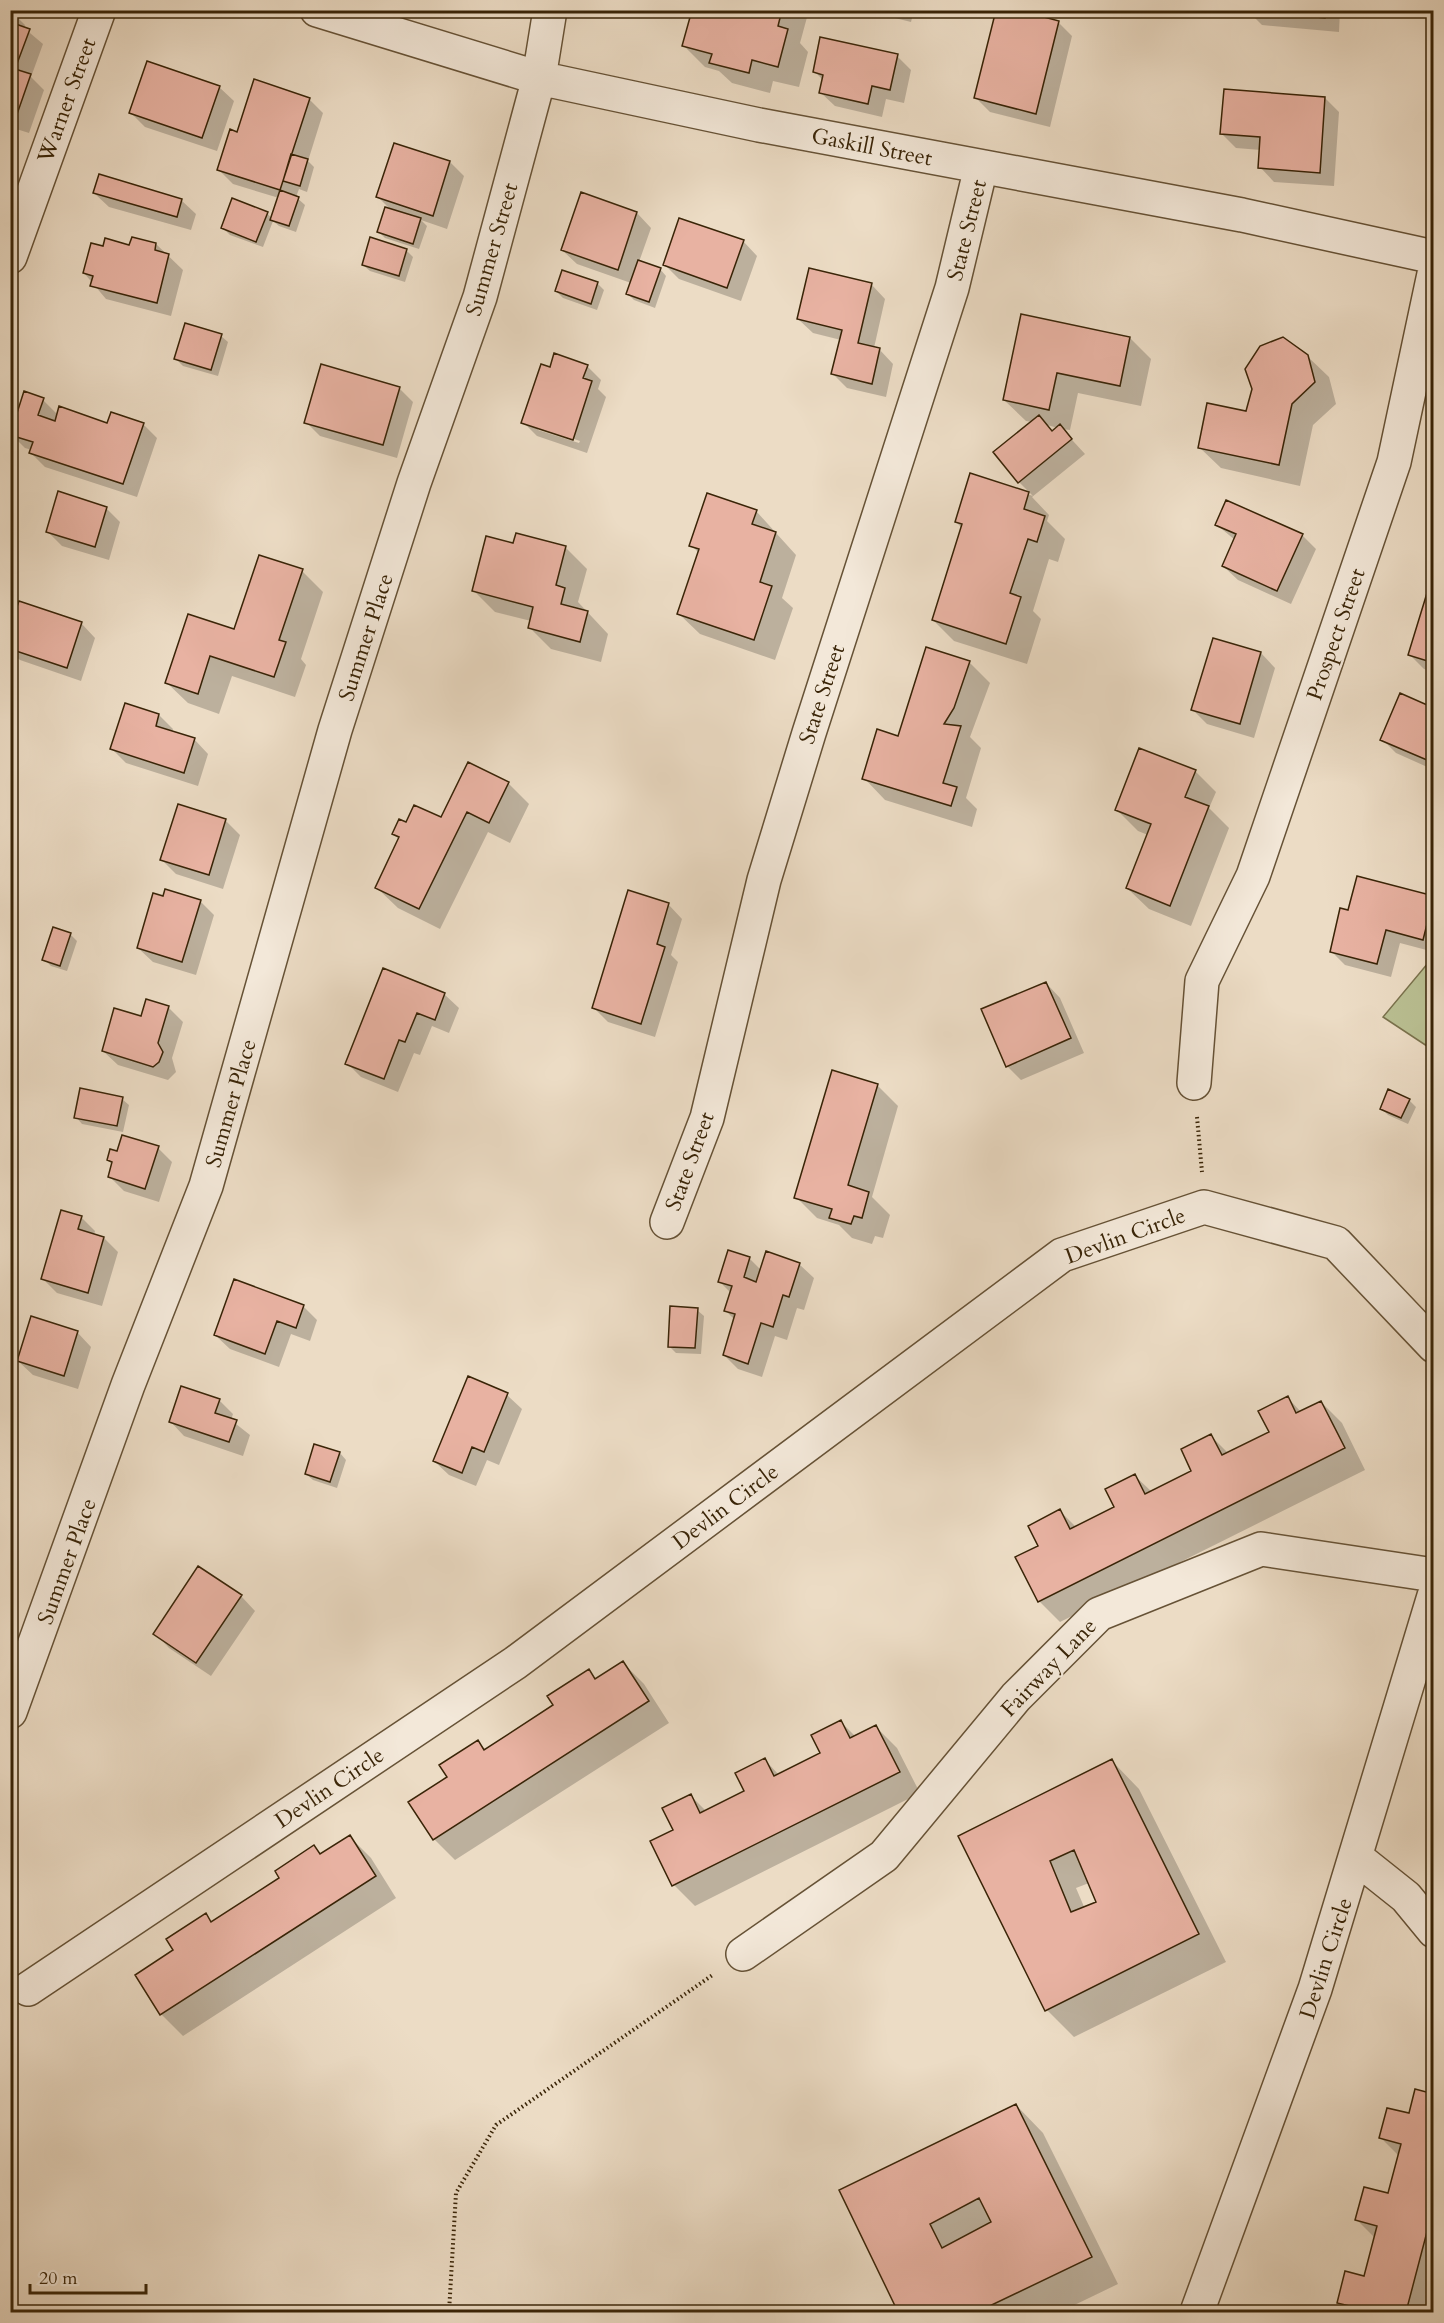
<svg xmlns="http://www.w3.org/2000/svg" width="1444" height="2323" font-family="Cardo,serif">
  <rect width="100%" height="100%" fill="#ecdcc5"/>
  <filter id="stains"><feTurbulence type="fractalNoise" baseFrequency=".00333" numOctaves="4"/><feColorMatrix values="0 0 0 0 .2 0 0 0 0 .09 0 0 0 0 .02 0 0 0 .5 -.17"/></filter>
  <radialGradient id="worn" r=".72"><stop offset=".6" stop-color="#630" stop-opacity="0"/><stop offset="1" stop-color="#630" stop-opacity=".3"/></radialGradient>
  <!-- green -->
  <path fill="#bac093" stroke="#7a724d" stroke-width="1.5" d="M1433,957v93l-50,-33z"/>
  <!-- shadow -->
  <path fill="#0003" fill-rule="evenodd" d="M10,10l15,15 -1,3 19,16 -12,33 13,13 -15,43 -19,-6z
    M693,10h116l-9,33 8,9 -9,35 -26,-6 -3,12 -38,-10 -13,-12 -14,-4 -21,-21z
    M863,10h51l-3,12z
    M1340,10l-1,22 -77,-7 -14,-14z
    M1058,22l14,14 -22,91 -60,-15 -14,-14z
    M897,56l14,14 -7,33 -18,-4 -4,18 -47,-11 -15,-14 3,-12 -8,-8z
    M219,87l15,14 -17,50 -72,-24 -14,-14z
    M1325,98l14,14 -5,74 -60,-4 -14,-15 1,-17 -25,-2 -14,-14z
    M309,99l14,14 -15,48 6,6 -7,25 -8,-3 -3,8 9,8 -9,27 -17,-6 -6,-5 -10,26 -33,-12 -7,-7 44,-15 5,6 7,-21 -46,-14 -15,-15 20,-35z
    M10,149l6,6 -6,13z
    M450,162l14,14 -17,53 -26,-9 6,6 -8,23 -34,-11 -7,-7 14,-20 -14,-14z
    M94,193l87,7 15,14 -5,16 -82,-23z
    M582,194l55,19 14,15 -12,34 21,7 6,7 -11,32 -21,-8 -6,-6 3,-11 -54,-19 -15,-14z
    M743,241l14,15 -16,45 -62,-22 -14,-14z
    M156,244l27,26 -12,46 -65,-17 -22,-26 20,-25z
    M406,250l7,7 -8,25 -35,-11 -7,-6z
    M563,272l35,12 6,6 -7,20 -34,-12 -7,-7z
    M871,284l14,15 -11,49 5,1 14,15 -7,33 -39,-9 -14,-14 8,-34 -28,-7 -15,-14z
    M1022,315l108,23 21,21 -10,47 -63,-13 -8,37 -8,-1 23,25 -53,43 17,18 -2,6 18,18 -7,23 -9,-3 -16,52 8,8 -14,45 -73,-23 -21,-21 29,-92 -6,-6 15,-47 62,21 -14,-14 13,-60 -6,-1 -22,-21zM1047,425l11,3 -5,3z
    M221,336l7,6 -10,34 -35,-10 -7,-7z
    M1307,356l22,21 7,27 -23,21 -13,61 -79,-18 -22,-21 49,-34z
    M587,366l14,14 -3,9 8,8 -19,56 -50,-17 -14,-14 27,-53zM538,427l42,14 -1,2 -41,-13z
    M399,388l14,14 -16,56 -77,-22 -14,-14z
    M43,400l15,15 50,9h35l14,14 -20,59 -92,-30 -14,-14 1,-3 -7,-2 -14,-14z
    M106,508l14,14 -11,38 -47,-14 -14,-14z
    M756,511l40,44 -14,43 11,10 -18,52 -75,-26 -22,-21 21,-60 -8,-8z
    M1217,525l85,10 14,14 -25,55 -53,-24 -15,-14 12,-26z
    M514,545l52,3 21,21 -9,33 30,32 -7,28 -50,-13 -21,-21 1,-7 -36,-9 -21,-21z
    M302,571l21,21 -22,67 5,6 -11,32 -63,-21 -13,38 -31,-11 -22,-21 69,-51z
    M1434,597v75l-10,-3 -14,-14z
    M81,623l14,15 -14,43 -61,-21 -10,-9v-19z
    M1214,640l47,13 14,15 -21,70 -47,-14 -14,-14z
    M969,662l21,21 -20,54 11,11 -15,50 11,11 -5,18 -87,-27 -21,-22z
    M1434,709v61l-38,-17 -14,-14z
    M159,715l14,14 -1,3 22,7 14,15 -10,32 -72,-23 -14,-14z
    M1195,771l21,21 -7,16 20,20 -38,98 -42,-17 -22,-21 21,-53 -10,-4 -21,-21z
    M508,783l21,21 -19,39 -22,-11 -48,97 -42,-21 -22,-21 24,-47 -6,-6 13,-10 35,-5z
    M179,806l47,15 14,14 -17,54 -47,-15 -14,-14z
    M10,841l8,7 -8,24z
    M1434,897v55l-34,-9 -9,34 -46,-12 -14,-14 18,-39z
    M200,901l14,14 -18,60 -43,-13 -15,-14z
    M668,904l14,15 -11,36 7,7 -23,75 -47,-15 -14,-14z
    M70,934l7,7 -10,30 -16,-5 -7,-7z
    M384,970l60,24 15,14 -10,25 -17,-7 -12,29 -6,-2 -16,39 -37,-15 -14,-14z
    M1046,983l14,15 24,55 -63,27 -14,-14z
    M147,1001l22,7 14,14 -11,36 4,14 -8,8 -50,-15 -15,-14 39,-33z
    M877,1085l21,21 -26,91 18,18 -7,23 -8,-2 -3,8 -20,-6 -13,-13 -22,-7 -21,-21z
    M122,1099l7,6 -6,27 -41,-8 -6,-7z
    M1409,1100l7,7 -8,17 -20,-9 -7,-7z
    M158,1148l14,14 -13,40 -35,-11 -15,-15 4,-11 -5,-5z
    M81,1217l14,14 -1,4 10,3 14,14 -16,54 -45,-13 -14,-14z
    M749,1258l12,12 38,-6 15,14 -10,32 -7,-2 -10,32 -12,-4 -13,41 -24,-8 -14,-14 11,-35 -9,-9 5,-18 -12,-12z
    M303,1306l14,14 -7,21 -19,-7 -12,33 -49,-18 -15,-14z
    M697,1310l7,6 -3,38 -25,-1 -7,-7z
    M77,1332l14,15 -13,42 -45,-14 -15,-14z
    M469,1378l38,17 15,14 -23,56 -12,-5 -11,26 -27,-11 -15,-14z
    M1288,1398l13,14 20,-10 21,21 23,47 -305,152 -21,-21 1,-54 20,-36 16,16 40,-19 19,-32 17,16 41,-20 18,-36 18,18 42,-22z
    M219,1400l14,14 -2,6 19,15 -7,21 -59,-20 -14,-15z
    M340,1453l6,7 -9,28 -24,-8 -7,-6z
    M241,1596l14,15 -44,65 -42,-28 -14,-15z
    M623,1663l21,21 25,39 -214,137 -21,-21 15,-62 29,-35 8,8 69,-44 33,-35 9,9z
    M841,1722l15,15 20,-10 21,21 23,45 -225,113 -21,-21 1,-54 15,-36 16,16 40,-19 19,-32 14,15 43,-22z
    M1112,1761l27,28 87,173 -152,75 -27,-27 -87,-174zM1089,1883l9,20 -13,6 -9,-21z
    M350,1837l21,21 25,40 -213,138 -22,-22 -24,-39 38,-24 31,-36 7,8 68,-44 33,-32 7,8z
    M1434,2095l-2,217h-83l-10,-10 26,-25 11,-38 -19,-19 32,-25 11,-38 -19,-19z
    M1016,2105l27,28 75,151 -58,28h-160l-59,-121z"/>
  <!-- building -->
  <path fill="#e8b2a2" stroke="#392407" stroke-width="1.5" fill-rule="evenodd" d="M692,10h90l-4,16 10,3 -10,38 -26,-7 -3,13 -40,-10 3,-9 -30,-8z
    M996,10h22l41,11 -23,93 -62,-16z
    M1247,10h79l-1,8z
    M10,22l20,7 -15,40 16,5 -16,46 -5,-1z
    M820,37l78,17 -8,36 -18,-4 -4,18 -49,-11 4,-18 -10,-3z
    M147,61l73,25 -18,52 -73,-25z
    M254,79l56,19 -30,92 -63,-20 13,-41 7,3z
    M1224,89l101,8 -5,76 -62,-5 2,-31 -40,-3z
    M394,143l56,18 -17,55 -57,-19z
    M291,154l17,5 -8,27 -17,-5z
    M99,174l83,25 -5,18 -84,-24z
    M280,190l19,7 -10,29 -19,-6z
    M581,192l56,20 -19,58 -57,-20z
    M232,198l36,14 -12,30 -35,-14z
    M385,207l36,11 -8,26 -36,-12z
    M679,218l65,22 -17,48 -64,-23z
    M132,237l24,6 -1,7 14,4 -12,49 -67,-17 3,-10 -10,-3 8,-30 12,3 2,-8 24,7z
    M370,237l37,12 -8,27 -37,-11z
    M638,260l23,8 -12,34 -23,-8z
    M809,268l63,15 -14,60 22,5 -8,36 -41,-10 11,-44 -45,-11z
    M562,270l36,12 -7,22 -36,-13z
    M1021,314l109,23 -10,49 -63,-13 -8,37 -46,-10z
    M185,323l37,11 -11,36 -37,-11z
    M1283,337l25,18 7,27 -23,22 -13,61 -81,-17 9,-45 39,8 6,-22 -7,-20 15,-23z
    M554,353l34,12 -5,13 9,3 -19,59 -52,-17 20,-59 9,3z
    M321,364l79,23 -17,58 -79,-22z
    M24,391l20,7 -6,17 17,6 4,-15 48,17 4,-11 33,11 -21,61 -94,-31 4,-11 -23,-7z
    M1039,415l13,16 8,-7 12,15 -54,44 -25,-31z
    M970,473l59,19 -5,17 21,7 -8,26 -9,-3 -18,54 11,4 -15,47 -74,-24 30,-96 -7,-2z
    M58,491l49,16 -12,40 -49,-15z
    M707,493l50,17 -5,14 24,8 -16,50 12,4 -18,54 -77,-26 22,-65 -10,-3z
    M1226,500l77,34 -26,57 -55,-25 14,-32 -21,-9z
    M516,533l50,13 -10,39 9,3 -4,16 27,7 -8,31 -52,-14 5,-21 -61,-16 14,-55 27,7z
    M259,555l44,14 -24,71 7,2 -12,35 -64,-21 -12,38 -33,-11 23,-69 46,15z
    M1427,593l7,2v68l-26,-8z
    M19,601l63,21 -15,46 -57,-19v-22z
    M1213,638l48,14 -21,72 -49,-14z
    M926,647l44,14 -16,47 -10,16 17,2 -18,57 14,4 -6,19 -89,-27 15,-50 21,7z
    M1400,693l34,15v55l-54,-23z
    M125,703l34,11 -3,12 39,12 -11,35 -74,-24z
    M1139,748l57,22 -11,27 24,9 -39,100 -44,-18 25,-64 -36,-14z
    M468,762l41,20 -20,41 -22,-11 -48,97 -44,-21 24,-51 -7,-3 7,-15 7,3 8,-17 27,12z
    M178,804l48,15 -17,56 -49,-15z
    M1357,876l77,20 -11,44 -37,-10 -9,34 -47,-12 10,-44 8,2z
    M165,889l36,11 -19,62 -45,-14 16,-55 10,3z
    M628,890l41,13 -12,41 8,3 -24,77 -49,-16z
    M53,927l18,6 -11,33 -18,-6z
    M383,968l62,25 -10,27 -18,-7 -12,29 -6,-2 -15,39 -39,-15z
    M1046,982l25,56 -65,29 -25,-58z
    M146,999l23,7 -11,37 5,9 -4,10 -6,5 -51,-16 12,-43 27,8z
    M832,1070l46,14 -30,101 21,7 -7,26 -8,-2 -3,8 -22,-6 3,-9 -38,-11z
    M80,1088l43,9 -6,29 -43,-8z
    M1388,1089l22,10 -9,19 -21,-9z
    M122,1135l37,11 -14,43 -37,-12 4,-15 -5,-2 3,-11 7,2z
    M61,1210l21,6 -4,13 26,8 -16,56 -47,-14z
    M728,1250l22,7 -6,20 12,5 10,-31 34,12 -11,34 -6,-2 -10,32 -12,-4 -13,41 -25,-9 12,-41 -11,-3 8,-25 -14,-4z
    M234,1279l70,26 -8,23 -19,-7 -12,33 -51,-19z
    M670,1306l28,2 -3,40 -27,-1z
    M31,1316l47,15 -14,45 -47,-15z
    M468,1376l40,17 -24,59 -12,-5 -10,26 -29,-12z
    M181,1386l39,13 -5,14 22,7 -8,22 -60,-20z
    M1288,1396l8,17 25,-12 24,47 -307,154 -23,-45 23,-11 -10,-20 32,-17 10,20 44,-22 -9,-18 30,-15 10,20 46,-23 -10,-22 30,-15 11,21 47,-23 -11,-21z
    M314,1444l26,8 -10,30 -25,-8z
    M198,1566l44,29 -46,68 -43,-29z
    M623,1661l26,40 -216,139 -25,-38 39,-25 -8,-12 39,-25 6,10 69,-45 -6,-9 42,-27 6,10z
    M841,1720l9,18 26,-13 24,47 -228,114 -22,-45 23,-11 -11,-22 29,-14 9,19 44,-22 -9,-18 30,-15 9,18 46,-23 -9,-18z
    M1112,1759l87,175 -154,77 -87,-175zM1074,1850l22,52 -25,10 -21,-51z
    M350,1835l26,41 -216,139 -25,-40 38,-25 -7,-11 40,-26 5,9 68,-44 -4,-7 39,-26 6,9z
    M1415,2089l19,5v111l-28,107h-54l2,-5 -17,-4 8,-32 19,5 13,-50 -22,-6 9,-33 24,6 13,-49 -22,-6 8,-30 22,5z
    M1016,2104l76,153 -115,55h-79l-59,-122zM979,2198l12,24 -49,26 -12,-24z"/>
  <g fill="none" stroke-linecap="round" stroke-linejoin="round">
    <!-- minor casing -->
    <g stroke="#665236" stroke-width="36">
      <path id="minor" d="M317,10l222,68 220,47 483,90 192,42
        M10,257l89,-247
        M1194,1083l8,-102 51,-105 141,-414 40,-188
        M667,1222l40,-104 57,-238 45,-147 143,-445 29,-121
        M10,1712l118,-327 78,-199 129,-456 79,-247 66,-186 59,-219 11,-68
        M1357,1858l49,39 28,34
        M743,1954l141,-98 132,-159 83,-83 162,-65 173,26
        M28,1989l487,-326 547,-408 142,-48 132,36 98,103
        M1197,2312l118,-323 119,-393"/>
    </g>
    <!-- path -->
    <path stroke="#392407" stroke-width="4" stroke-dasharray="1.5 3" stroke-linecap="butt" d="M1197,1117l5,55
      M449,2312l7,-119 40,-68 218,-151"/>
    <!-- minor -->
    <use href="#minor" stroke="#f3e8d9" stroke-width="33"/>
  </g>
  <g text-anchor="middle" stroke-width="4.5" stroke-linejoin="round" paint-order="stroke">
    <!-- street labels -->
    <g font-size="22" fill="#392407" stroke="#f3e8d9">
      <text transform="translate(66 100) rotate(-70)" y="8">Warner Street</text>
      <text transform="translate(872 146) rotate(11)" y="8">Gaskill Street</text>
      <text transform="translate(966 230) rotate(-76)" y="8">State Street</text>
      <text transform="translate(491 249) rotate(-74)" y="8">Summer Street</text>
      <text transform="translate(1335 634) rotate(-71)" y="8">Prospect Street</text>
      <text transform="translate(365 637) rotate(-72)" y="8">Summer Place</text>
      <text transform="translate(821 694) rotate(-72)" y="8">State Street</text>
      <text transform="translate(230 1103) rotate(-74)" y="8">Summer Place</text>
      <text transform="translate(689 1161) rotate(-70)" y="8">State Street</text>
      <text transform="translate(1125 1235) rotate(-20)" y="8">Devlin Circle</text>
      <text transform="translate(725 1506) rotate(-37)" y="8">Devlin Circle</text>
      <text transform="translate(66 1561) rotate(-70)" y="8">Summer Place</text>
      <text transform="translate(1048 1667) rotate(-46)" y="8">Fairway Lane</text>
      <text transform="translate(329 1787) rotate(-34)" y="8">Devlin Circle</text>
      <text transform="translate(1325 1958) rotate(-72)" y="8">Devlin Circle</text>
    </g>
  </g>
  <!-- margin -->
  <rect width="1444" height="2323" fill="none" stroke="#ecdcc5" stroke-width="36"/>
  <rect x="12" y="12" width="1420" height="2299" fill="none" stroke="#392407" stroke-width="3"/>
  <rect x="18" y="18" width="1408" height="2287" fill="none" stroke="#392407" stroke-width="1.5"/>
  <!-- scale -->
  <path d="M30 2284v9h116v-9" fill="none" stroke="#392407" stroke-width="3"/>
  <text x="39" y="2284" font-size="18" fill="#392407" stroke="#f3e8d9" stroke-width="4.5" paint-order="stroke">20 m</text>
  <rect width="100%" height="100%" filter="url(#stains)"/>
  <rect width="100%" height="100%" fill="url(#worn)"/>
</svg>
